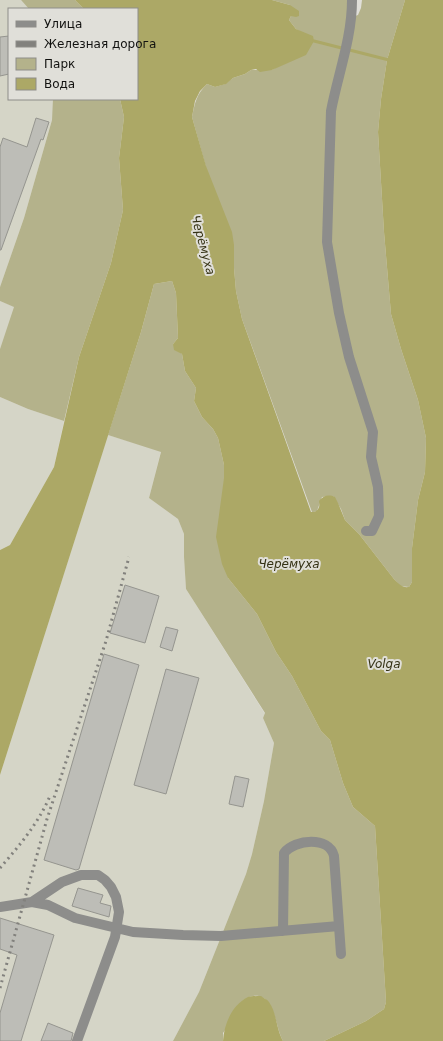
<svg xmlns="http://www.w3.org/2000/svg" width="443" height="1041" font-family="'DejaVu Sans',sans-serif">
  <rect width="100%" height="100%" fill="#e0dfd9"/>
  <!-- built -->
  <path fill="#d5d5c7" d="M0,0h21l8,9h-20v90h44l1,8 -2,13 -28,98 -24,69z
    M0,301l15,6 -15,42z
    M0,397l28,12 36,12 -10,46 -44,78 -10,5z
    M108,435l53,16 -12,47 29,21 6,15v23l2,32 79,125 -2,4 11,25 -10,58 -12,53 -6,20 -47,118 -26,49h-173v-266z"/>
  <!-- green -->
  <path fill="#b4b28b" d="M21,0h54l9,9h-55z
    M272,0h75l8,16 3,-1 3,-7 1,-8h43l-18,60 -6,39 -3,33 6,100 7,82 10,35 17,51 8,38 -1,34 -7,28 -6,48v34l-3,5 -9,-1 -6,-7 -35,-45 -14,-14 -4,-11 -8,-13 -11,1 -5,14 -3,1h-2l-70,-193 -6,-28 -2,-23 -42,-151c3,-14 4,-22 15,-33l8,3 10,-3 8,-6 12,-4 6,-4h21l10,-6 19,-32 -5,-3 -7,-9 2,-4 -1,-11z
    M53,99h67l4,18 -5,41 4,52 -12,53 -32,94 -15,64 -36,-12 -28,-12v-48l14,-42 -14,-6v-14l24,-69 28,-98z
    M172,281l4,12 2,45 -5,6 9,10 3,17 11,17 -2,13 8,16 11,12 5,9 6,27 4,113 29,36 19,38 16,24 29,55 9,9 13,43 10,24 22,19 11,176 -2,7 -18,12 -42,20h-41c-7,-12 -8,-40 -22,-44 -3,-2 -8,-1 -12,0l-26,36v8h-50l26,-49 47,-118 6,-20 12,-53 10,-58 -11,-25 2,-5 -79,-124 -2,-32v-23l-6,-15 -29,-21 12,-46 -53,-17 33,-103 13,-48z"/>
  <!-- water -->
  <path fill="#aca866" d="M75,0h197l18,5 9,6v5l-3,1 -5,-1 -2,4 7,9 17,7 1,5 -8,14 -34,15 -12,2 -4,-3 -5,1 -6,4 -12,4 -7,6 -11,3 -8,-3 -7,7 -5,10 -3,16 14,49 26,66 2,13v23l2,23 6,28 69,193h3c5,-2 6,-5 5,-11 4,-5 9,-7 16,-4l3,6 7,17 14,14 35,45c5,5 8,9 15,8l3,-5v-34l6,-48 7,-28 1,-34 -8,-38 -17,-51 -10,-35 -7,-82 -6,-100 3,-33 6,-39 18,-60h38v1041h-119l42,-20 18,-12 2,-7 -11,-176 -22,-19 -10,-24 -13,-43 -9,-9 -29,-55 -16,-24 -19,-38 -29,-36 -6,-14 -6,-27 8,-59v-13l-6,-27 -5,-9 -11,-12 -8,-16 2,-13 -11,-17 -3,-17 -8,-4 -1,-6 5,-6 -2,-45 -4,-12 -18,3 -13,48 -141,443v-225l10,-5 44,-78 25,-110 32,-94 12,-53 -4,-52 5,-41 -4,-18h17v-90h-53z
    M261,996c2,2 6,3 8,6 8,11 7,27 14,39h-60c1,-17 9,-36 25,-44 3,-1 9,-1 13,-1z"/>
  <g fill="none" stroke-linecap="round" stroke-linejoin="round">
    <!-- stream -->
    <path stroke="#aca866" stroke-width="3" d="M314,41l75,19"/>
  </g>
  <!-- building -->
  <path fill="#bdbdb7" stroke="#95958f" d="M9,36v38l-9,2v-39z
    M36,118l13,4 -6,18 -2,-1 -40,111h-1v-103l3,-9 24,9z
    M125,585l34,11 -14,47 -35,-10z
    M166,627l12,3 -6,21 -12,-4z
    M104,654l35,11 -60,204 -3,1 -32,-10z
    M166,669l33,9 -33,116 -32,-9z
    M235,776l14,3 -6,28 -14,-3z
    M78,888l25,7 -3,8 11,3 -2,11 -37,-11z
    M0,918l54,17 -33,106h-21v-28l17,-58 -17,-6z
    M48,1023l25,10 -2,8h-30z"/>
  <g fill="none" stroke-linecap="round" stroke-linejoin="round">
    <!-- minor -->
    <path stroke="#8d8d8b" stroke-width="10" d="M352,0c0,38 -14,74 -21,111l-4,131 12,71 10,44 24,75 -2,25 7,30 1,29 -7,15h-6
      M32,902l16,3 27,13 58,14 50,3 38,1 118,-10
      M0,907l32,-5 30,-20 19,-7h17l7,5 6,7 5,10 3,15 -4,25 -38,104
      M283,931l1,-78c11,-14 45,-17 50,3l7,98"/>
    <!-- rail -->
    <path stroke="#82817d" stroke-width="3" stroke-dasharray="2 4" stroke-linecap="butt" d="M0,868c19,-22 38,-44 50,-72
      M0,988l47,-169 59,-178 23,-84"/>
  </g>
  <g text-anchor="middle" stroke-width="4" stroke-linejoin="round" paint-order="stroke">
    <!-- water labels -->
    <g font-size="12" font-style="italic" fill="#353215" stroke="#e0dfd9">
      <text transform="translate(203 245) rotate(75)" y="4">Черёмуха</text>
      <text x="289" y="568">Черёмуха</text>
      <text x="384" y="668">Volga</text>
    </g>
  </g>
  <!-- legend -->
  <rect x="8" y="8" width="130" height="92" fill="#e0dfd9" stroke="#8e8d89"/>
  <rect x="16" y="21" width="20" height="6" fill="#8d8d8b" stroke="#8e8d89"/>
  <text x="44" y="28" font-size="12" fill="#121210">Улица</text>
  <rect x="16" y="41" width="20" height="6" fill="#82817d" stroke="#8e8d89"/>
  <text x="44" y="48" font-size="12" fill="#121210">Железная дорога</text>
  <rect x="16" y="58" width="20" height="12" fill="#b4b28b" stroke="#8e8d89"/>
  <text x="44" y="68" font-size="12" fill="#121210">Парк</text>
  <rect x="16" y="78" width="20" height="12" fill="#aca866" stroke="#8e8d89"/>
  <text x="44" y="88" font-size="12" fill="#121210">Вода</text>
</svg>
